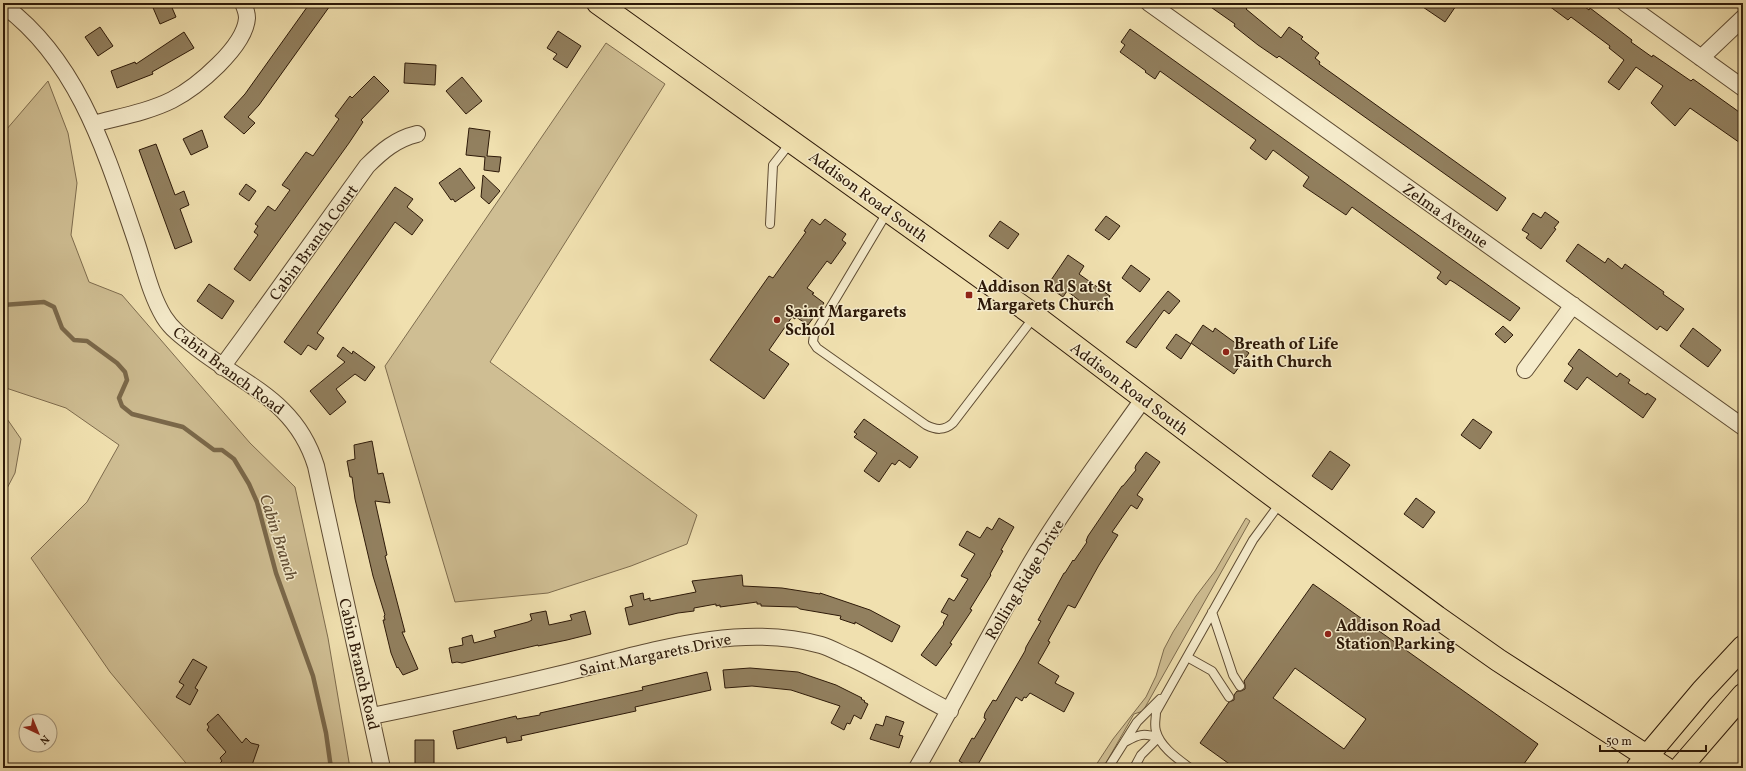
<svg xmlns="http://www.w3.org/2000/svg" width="1746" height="771" font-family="Vollkorn,serif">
  <rect width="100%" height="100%" fill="#f0e0af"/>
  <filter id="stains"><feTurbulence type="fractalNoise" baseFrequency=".005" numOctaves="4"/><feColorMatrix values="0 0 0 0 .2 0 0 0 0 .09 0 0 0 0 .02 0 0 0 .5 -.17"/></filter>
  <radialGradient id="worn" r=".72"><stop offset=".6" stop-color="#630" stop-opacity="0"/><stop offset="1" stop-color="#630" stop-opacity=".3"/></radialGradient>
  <!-- green -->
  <path fill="#cfbe93" stroke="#7e6c4e" d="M606,43l59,41 -175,278 207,153 -10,29 -56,22 -83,27 -93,9 -70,-236z
    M48,81l20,52 9,50 -6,52 18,47 33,13 128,148 45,44 33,151 22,130h-160l-80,-96 -79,-114 56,-56 32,-57 -53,-37 -63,-21v-262l3,5z
    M3,413l18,26 -6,34 -12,23z
    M1246,518l4,3 -107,190 -9,3 -31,54h-9l19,-29 33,-42 10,-21 8,-27 9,-17 23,-36 19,-25z"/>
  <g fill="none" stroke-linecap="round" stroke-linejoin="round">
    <!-- stream -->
    <path stroke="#7a684a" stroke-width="4.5" d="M3,305l41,-3 10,5 8,21 12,12 13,1 30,22 8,9 2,8 -8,18 3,8 10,8 51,13 31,23h8l12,9 15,25 8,18 19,71 37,103 13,57 5,35"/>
  </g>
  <!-- building -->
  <path fill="#92805f" stroke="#2d1908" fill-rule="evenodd" d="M151,3h19l6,14 -16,7z
    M310,3h22l-73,102 -11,12 7,6 -11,11 -20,-17 21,-23z
    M1205,3h46l-5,6 35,29 8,-11 14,10 -2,2 18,14 -4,5 5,4 -1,2 187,134 -9,13 -218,-155 -2,2 -19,-13 -24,-19 1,-2z
    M1417,3h41l-13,19z
    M1545,3h35l9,7 1,-2 42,32 -1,2 21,15 1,-2 38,26 2,-2 42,30 8,6v30l-53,-37 -15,18 -24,-23 12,-17 -27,-19 -17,23 -11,-8 16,-22 -15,-12 1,-2 -39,-29 -3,3z
    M100,27l13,19 -15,10 -13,-19z
    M1130,29l390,279 -10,13 -55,-38 -5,-3 -4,5 -9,-7 4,-6 -89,-65 -6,8 -43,-29 6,-9 -36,-27 -7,10 -16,-12 6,-8 -96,-69 -5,8 -10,-7 1,-1 -26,-19 5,-7 -4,-3z
    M558,31l23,15 -14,22 -14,-9 4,-5 -10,-6z
    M184,32l10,16 -42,24 1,2 -36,14 -6,-17 24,-9 1,2z
    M405,63l31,2 -1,20 -31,-2z
    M374,76l15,15 -28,29 2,2 -14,21 -99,138 -16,-12 24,-34 -4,-3 4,-6 -3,-2 13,-18 7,5 15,-21 -8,-5 24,-33 7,4 26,-37 -4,-3 15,-20 2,2z
    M462,77l20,24 -16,13 -20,-23z
    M469,128l21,3 -3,25 14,1 -2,15 -15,-2 1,-13 -19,-2z
    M202,130l6,17 -17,8 -8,-16z
    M156,144l19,51 9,-4 5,14 -9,4 12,33 -17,7 -36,-99z
    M460,168l15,20 -20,14 -2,-3 -2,1 -12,-17z
    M483,175l17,16 -11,13 -8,-7z
    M246,184l10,7 -7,10 -10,-7z
    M395,187l18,12 -6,8 16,13 -11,15 -17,-13 -78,111 7,5 -8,12 -8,-5 -7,10 -17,-13z
    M1545,212l14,10 -5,6 2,1 -15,20 -15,-11 3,-4 -7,-4 11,-17 8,5z
    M1106,216l14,10 -11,14 -14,-10z
    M812,219l8,6 5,-6 21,15 -4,6 4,3 -15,21 -4,-3 -20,27 7,5 -2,1 12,9 -16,22 -12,-8 -1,2 -3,-2 -23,33 20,14 -25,35 -54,-39 59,-84 4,2 33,-46 -2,-1z
    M1000,221l19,13 -11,15 -19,-13z
    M1578,244l27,19 3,-5 14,11 3,-5 39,28 -1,2 21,15 -17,22 -7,-5 -3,4 -91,-69z
    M1068,255l16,11 -5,8 31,22 -11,15 -8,-6 -2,3 -22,-17 -4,6 -16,-11z
    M1131,265l19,14 -10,13 -18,-14z
    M209,284l25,17 -12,18 -25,-18z
    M1168,291l12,10 -11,13 -5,-4 -28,38 -10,-6z
    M1203,325l10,7 2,-4 34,25 -15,21 -43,-31z
    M1503,326l10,9 -8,8 -10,-9z
    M1693,328l28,22 -13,17 -28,-21z
    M1176,334l15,10 -10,15 -15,-11z
    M343,347l9,7 1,-3 22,16 -10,14 -10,-7 -19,15 10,13 -16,13 -20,-24 35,-29 -8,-6z
    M1579,349l38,28 3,-4 10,7 -2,3 18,12 1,-2 9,6 -13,19 -56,-41 -10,13 -13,-9 9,-13 -5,-4z
    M864,419l54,38 -8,11 -11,-8 -4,5 -3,-2 -13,19 -15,-11 13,-18 -23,-16 3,-3 -3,-2z
    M1473,419l19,13 -12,17 -19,-14z
    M372,441l6,33 5,-1 7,30 -15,-2 12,54 -2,1 20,76h-3l16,37 -15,6 -5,-8 -1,1 -6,-15 -8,-33h2l-1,-4 1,-1 -12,-39 -18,-77 -3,-22h-2l-3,-16 8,-2 -1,-14z
    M1330,451l20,14 -18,25 -20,-14z
    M1146,452l14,10 -23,33 6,4 -6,10 -6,-4 -19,27 6,3 -19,30 -24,43 -7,-3 -20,36 2,1 -12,21 21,13 -4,7 19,10 -10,19 -34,-19 -4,5 -2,-1 -2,4 -6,-4 -40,71h-5l-12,-7 13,-23 2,1 12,-20 -2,-1 1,-5 8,-13 3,1 29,-50 1,-4 15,-26 -3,-1 26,-47h1l8,-13 1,1 13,-19 -1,-1 2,-5 34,-50h1l13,-16 -1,-2 1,-3z
    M1416,498l19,14 -12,16 -19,-14z
    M999,518l15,9 -13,23 2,1 -13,23 1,1 -21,34 2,1 -22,33 2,1 -16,22 -15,-11 23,-31 -1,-1 5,-8 -7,-3 8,-14 5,3 14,-22 -7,-3 14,-22 -16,-9 8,-14 13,7 7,-11 5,3z
    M742,575l1,11 39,2 38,6v-1l50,17 30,16 -8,16 -37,-20v2l-15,-5 1,-3 -41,-7 -3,-2 -36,-1v-2h-4v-2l-37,5v-2l-4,1v-2l-22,4v3l-16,2 -49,12 -4,-17 8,-2 -3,-10 13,-3 1,7 6,-2v3l46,-9 -4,-11z
    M1313,584l225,160 -17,24h-286l-35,-25 29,-41 5,-2v-5l3,-4h4l4,-2v-4l-1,-4zM1295,668l71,51 -22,30 -71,-51z
    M546,611l3,14 23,-5 -2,-5 15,-4 6,23 -24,6 -29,6v-1l-76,18 -5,-1 -5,1 -3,-15 14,-3 -1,-7 10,-3 2,8 22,-6 -2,-6 34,-9 4,-2 -2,-6z
    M193,659l14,8 -12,21 3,2 -8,15 -14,-8 8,-12 -5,-3z
    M750,668l48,4 38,13 26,13 -1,1 4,2 -1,1 4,2 -7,15 -7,-4 -4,9 -3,-1 -3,7 -13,-7 9,-17 -49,-16 -39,-4 -27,2 -2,-18z
    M707,672l4,18 -76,17 1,4 -115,25 1,4 -15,3 -1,-6 -49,12 -4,-18 63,-15 1,3 23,-4v-2l103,-23 -1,-3z
    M218,714l24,29 4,-5 5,5 8,2 -8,23 -13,-2 -3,2h-20l7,-7 -2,-3 6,-6 -19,-22 2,-3 -2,-3z
    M886,716l18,6 -5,13 4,1 -4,12 -29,-9 6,-15 7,2z
    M415,740h19v27h-19z"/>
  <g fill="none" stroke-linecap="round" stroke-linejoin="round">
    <!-- lane casing -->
    <g stroke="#5e4b32" stroke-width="10">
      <path id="lane" d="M888,211l-74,124 -1,7 4,6 109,77c10,5 18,6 27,-2l81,-106
        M770,224l3,-59 18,-23
        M1212,612l21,63 7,11
        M1187,657l25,14 17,26
        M1125,742c13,-7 18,-10 33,-4
        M1108,768l29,-46 23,-23
        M1134,768l7,-13 17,-17
        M1190,768c-12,-9 -30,-21 -34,-37 -2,-6 0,-13 0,-19l97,-172 28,-38"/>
    </g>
    <!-- street casing -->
    <g stroke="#5e4b32" stroke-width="18">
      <path id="street" d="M1149,3l594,424
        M1625,3l118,85
        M3,5c75,55 103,148 132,233 9,26 15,56 29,79 8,13 21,22 33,31 49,38 99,53 119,118l66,302
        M1701,58l42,-40
        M93,124c26,-7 55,-12 79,-24 25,-13 73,-53 75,-82 0,-6 -2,-10 -4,-15
        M222,367l22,-30 123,-171c15,-15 29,-27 50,-32
        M1525,370l48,-65
        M372,716c63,-13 127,-27 189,-42 82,-20 176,-53 260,-29 10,3 20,9 30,13 34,16 66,36 99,53
        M917,768c41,-71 77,-144 120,-215 32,-53 71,-104 107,-155"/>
    </g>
    <!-- primary casing -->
    <g stroke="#2d1908" stroke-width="24">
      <path id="primary" d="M598,3l437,313 226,171 176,130 61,43 167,108
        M1638,767l64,-76 41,-44
        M1680,768l63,-73"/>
    </g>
    <!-- lane -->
    <use href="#lane" stroke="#f5ebcb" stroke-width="8"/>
    <!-- street -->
    <use href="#street" stroke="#f5ebcb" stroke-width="16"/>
    <!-- primary -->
    <use href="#primary" stroke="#f0e0af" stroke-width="22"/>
  </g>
  <!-- markers -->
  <g fill="#8f2418" stroke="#f5ebcb" stroke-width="1.5">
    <rect x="965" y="291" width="8" height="8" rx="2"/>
    <circle cx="777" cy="320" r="4"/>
    <circle cx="1226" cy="352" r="4"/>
    <circle cx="1328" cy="634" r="4"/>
  </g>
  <g text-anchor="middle" stroke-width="3" stroke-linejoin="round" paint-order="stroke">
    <!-- street labels -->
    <g font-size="16" fill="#2d1908" stroke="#f5ebcb">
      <text transform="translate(869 196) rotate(36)" y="6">Addison Road South</text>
      <text transform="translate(1446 215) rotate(35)" y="6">Zelma Avenue</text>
      <text transform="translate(313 242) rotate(-54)" y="6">Cabin Branch Court</text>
      <text transform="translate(229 370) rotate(37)" y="6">Cabin Branch Road</text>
      <text transform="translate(1130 388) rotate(37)" y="6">Addison Road South</text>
      <text transform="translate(1024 579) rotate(-59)" y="6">Rolling Ridge Drive</text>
      <text transform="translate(655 654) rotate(-12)" y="6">Saint Margarets Drive</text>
      <text transform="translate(360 664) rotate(77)" y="6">Cabin Branch Road</text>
    </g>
    <!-- poi labels -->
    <g font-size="16" font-weight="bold" fill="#2d1908" stroke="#f5ebcb" text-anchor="start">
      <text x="977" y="292">Addison Rd S at St<tspan x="977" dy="18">Margarets Church</tspan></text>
      <text x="785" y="317">Saint Margarets<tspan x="785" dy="18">School</tspan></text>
      <text x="1234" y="349">Breath of Life<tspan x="1234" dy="18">Faith Church</tspan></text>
      <text x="1336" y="631">Addison Road<tspan x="1336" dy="18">Station Parking</tspan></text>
    </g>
    <!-- water labels -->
    <g font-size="17" font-style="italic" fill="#614d34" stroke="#f5ebcb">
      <text transform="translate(279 537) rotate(72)" y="6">Cabin Branch</text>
    </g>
  </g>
  <!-- margin -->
  <rect width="1746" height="771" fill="none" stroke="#f0e0af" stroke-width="16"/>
  <rect x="4" y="4" width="1738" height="763" fill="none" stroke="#2d1908" stroke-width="2"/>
  <rect x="8" y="8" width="1730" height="755" fill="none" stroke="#2d1908"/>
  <!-- north arrow -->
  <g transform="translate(38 733) rotate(136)"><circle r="19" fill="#f5ebcb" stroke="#a5977d"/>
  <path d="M0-3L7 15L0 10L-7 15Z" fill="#8f2418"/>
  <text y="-6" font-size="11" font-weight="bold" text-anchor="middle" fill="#2d1908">N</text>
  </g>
  <!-- scale -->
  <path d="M1600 745v6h106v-6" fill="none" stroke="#2d1908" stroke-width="2"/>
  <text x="1606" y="745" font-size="12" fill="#2d1908" stroke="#f5ebcb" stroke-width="3" paint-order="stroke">50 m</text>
  <rect width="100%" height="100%" filter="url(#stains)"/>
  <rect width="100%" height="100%" fill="url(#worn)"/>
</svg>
